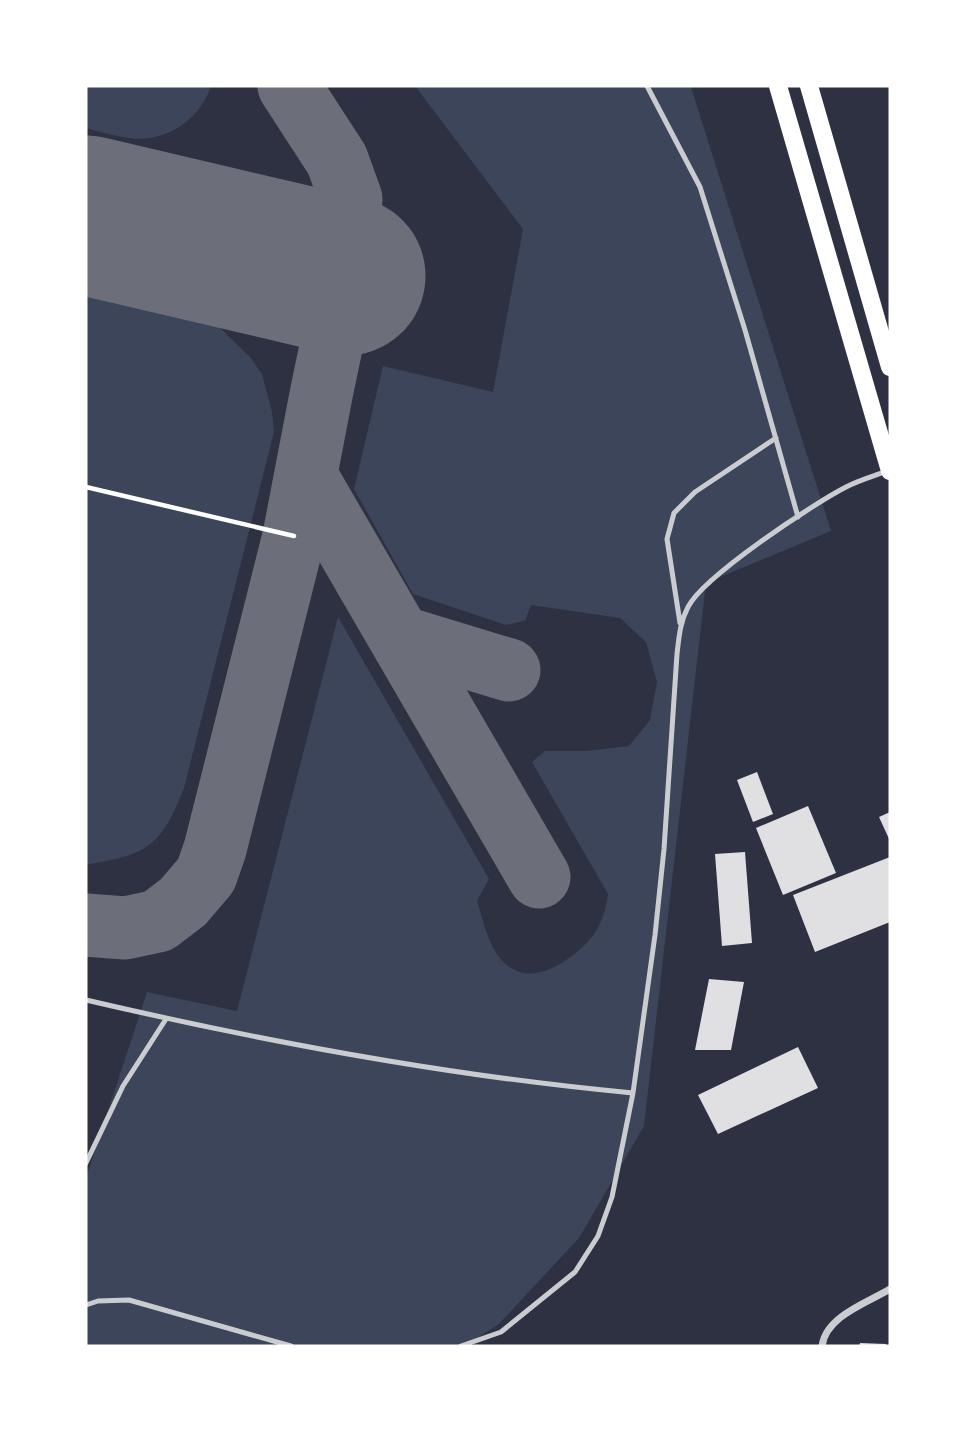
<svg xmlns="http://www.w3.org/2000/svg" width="976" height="1432" font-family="Bitter,serif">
  <rect width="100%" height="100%" fill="#2d3142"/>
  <!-- green -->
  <path fill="#3c4559" d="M86,86h125c-11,34 -45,57 -82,52 -14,-2 -29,-6 -43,-10z
    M415,86l276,1 140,444 -125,52 -62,543 -65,112 -80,86 -34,22h-379v-168l61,-186 90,19 101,-394 151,262 -12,22c8,24 13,57 38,69 24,13 60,-13 75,-31 11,-13 16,-28 18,-45l-76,-132 13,-11h42l42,-5 21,-26 7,-38 -11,-40 -26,-24 -89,-13 -6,16 -19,4 -93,-31 -59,-105 29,-123 110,26 30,-163z
    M86,293l129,30 35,34 12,17 10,38 2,20 -90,356c-22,56 -35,67 -95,76h-3z"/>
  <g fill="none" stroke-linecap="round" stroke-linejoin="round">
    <!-- taxiway -->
    <path stroke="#6c6f7a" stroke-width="63" d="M306,476l233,401
      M400,637l109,33
      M86,925l39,3 33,-7 25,-19 23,-27 9,-26 79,-313 28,-146 24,-114 5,-77 -14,-39 -48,-74"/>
    <!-- runway -->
    <path stroke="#6c6f7a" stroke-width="159" d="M86,215l260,61"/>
  </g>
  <!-- building -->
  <path fill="#e0e0e3" d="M757,772l16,42 -20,8 -16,-42z
    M808,806l28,67 -53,22 -27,-67z
    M890,812v29l-11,-24z
    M745,852l7,91 -30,3 -7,-92z
    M890,857v65l-75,30 -22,-57z
    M709,979l35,3 -13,68h-36z
    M798,1047l20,41 -100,46 -20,-39z
    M860,1343l26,1v2h-27z"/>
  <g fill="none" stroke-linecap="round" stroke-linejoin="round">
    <!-- path -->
    <path stroke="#fff" stroke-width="4.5" d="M86,487l208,49"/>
    <!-- service -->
    <path stroke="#caccd0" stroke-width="5" d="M647,86l53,101 45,143 53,187
      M680,623l-13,-84 7,-26 21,-21 81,-54
      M86,1000c180,42 363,76 547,93
      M86,1163l37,-77 43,-67
      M86,1305l12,-4 31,-1 162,46
      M461,1346l40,-14 74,-60 23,-36 14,-39 21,-104 22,-158 9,-86 13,-195c2,-17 3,-32 11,-47 16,-31 125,-103 158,-120 13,-7 28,-11 41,-16"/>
    <!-- minor -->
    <path stroke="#caccd0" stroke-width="7" d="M822,1346c4,-30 45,-43 68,-57"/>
    <!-- primary -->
    <path stroke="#fff" stroke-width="18" d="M778,86l112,385
      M809,86l81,281"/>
  </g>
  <!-- border -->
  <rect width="976" height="1432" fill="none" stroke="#ffffff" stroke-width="175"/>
</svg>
